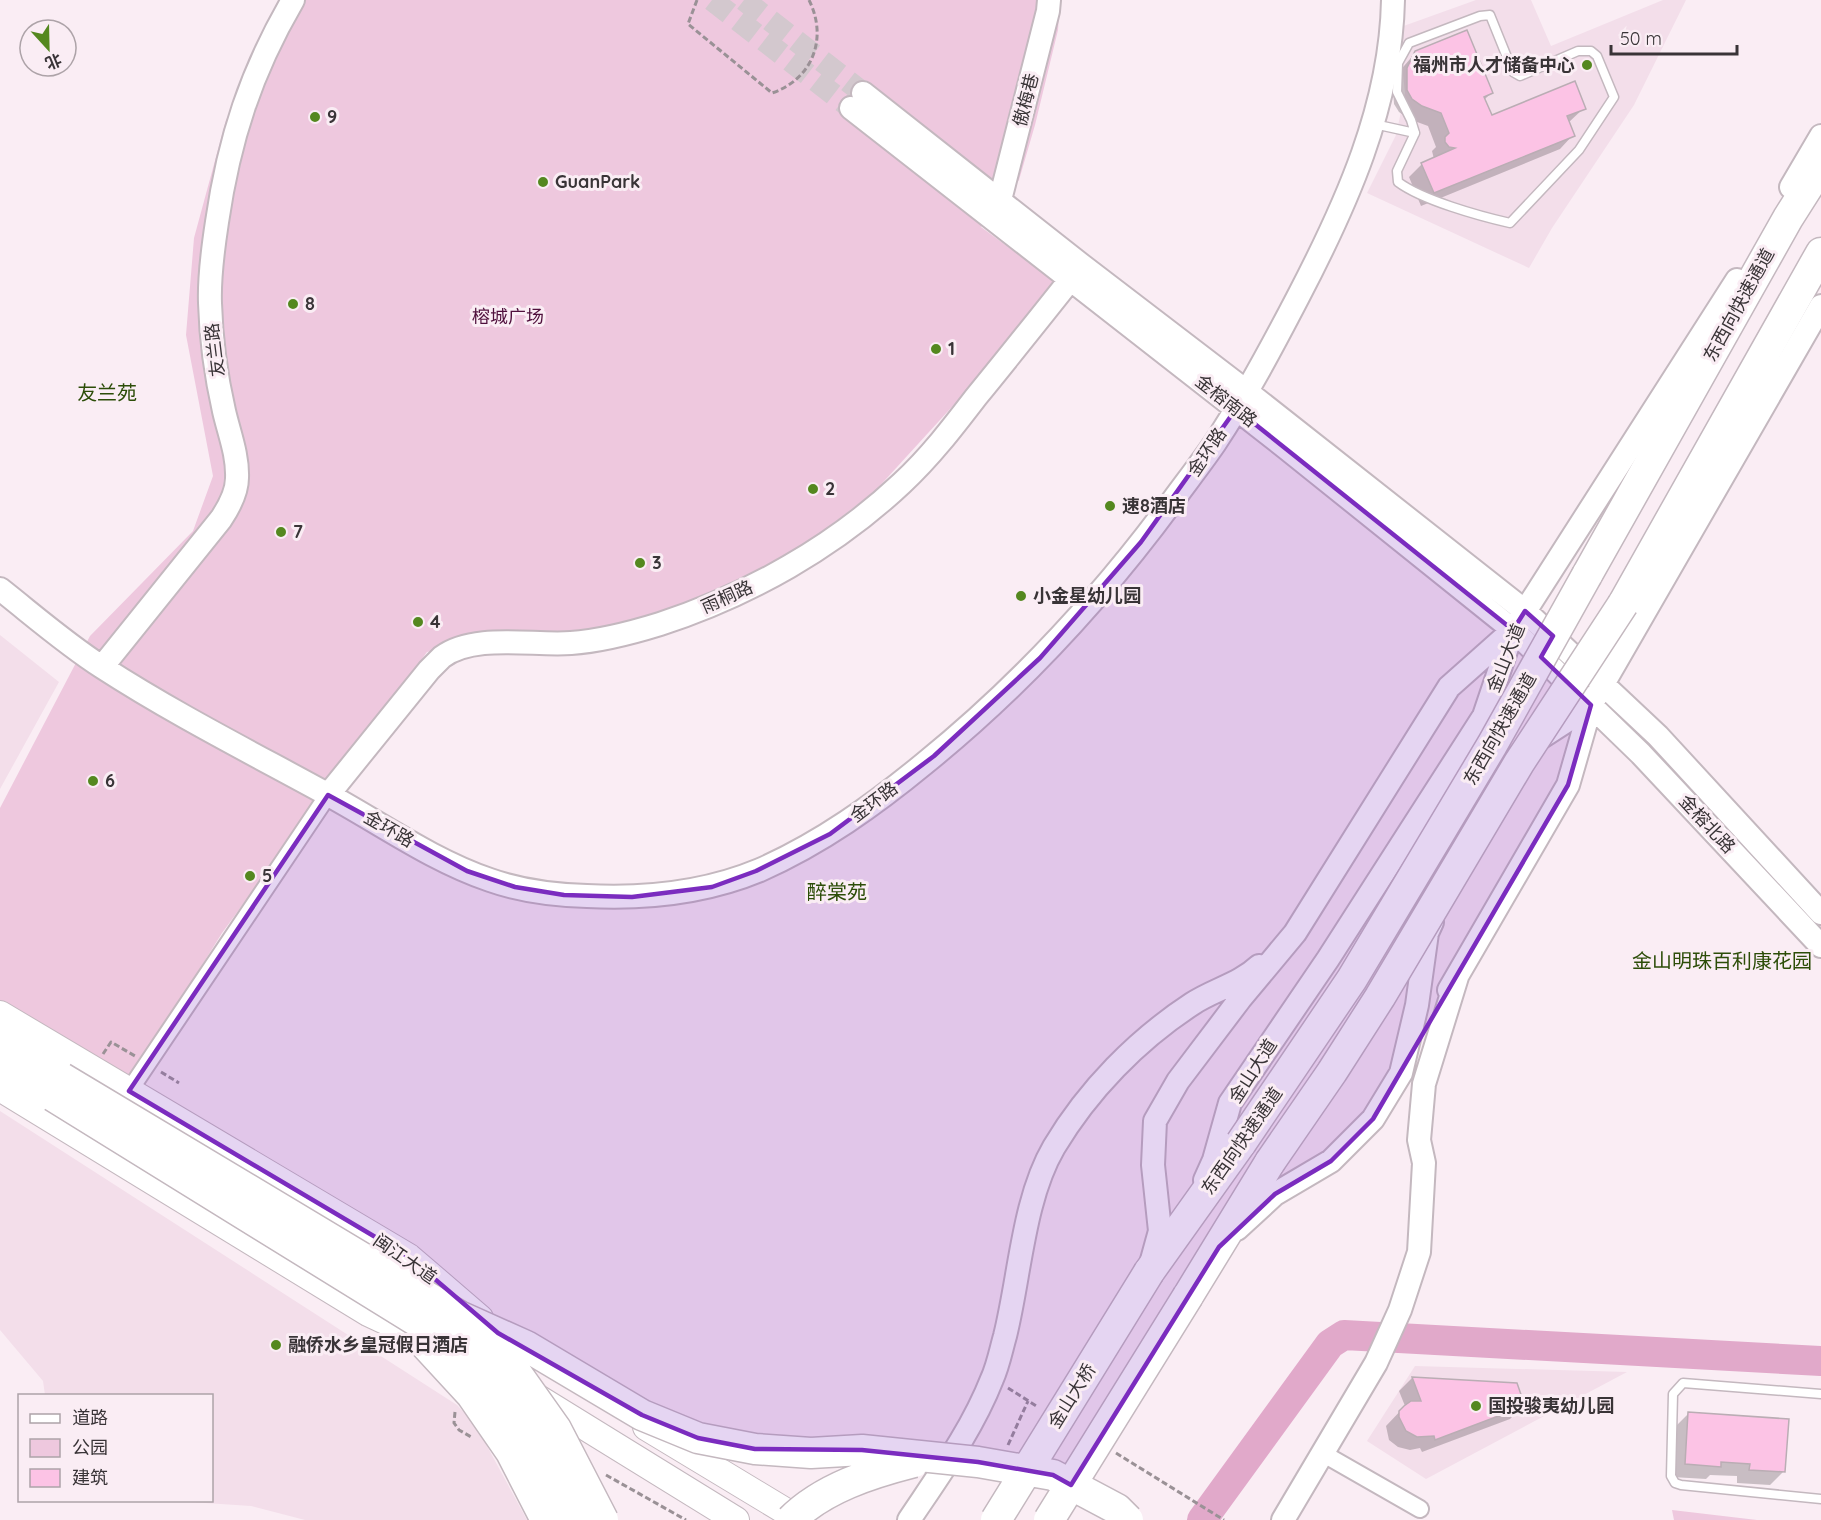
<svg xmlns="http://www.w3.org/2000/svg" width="1821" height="1520" font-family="Quicksand,'Noto Sans SC',sans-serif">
  <rect width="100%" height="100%" fill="#faedf4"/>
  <!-- built -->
  <path fill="#f3deea" d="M1476,0h55l20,46 112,-46h23l-52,105 -82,123 -23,40 -162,-75 29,-58 9,-42 -7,-65z
    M0,635l59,47 -59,107z
    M0,1111l457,294 18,19 52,96h-222l-54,-14 -76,-5 37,-1v-104l-167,-1 -2,-14 -43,-51z
    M1415,1366l212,6 -201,107 -59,-38z"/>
  <!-- green -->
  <path fill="#eec8de" d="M302,0h758l-2,30 -23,95 -16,55 -38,47 73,54 -83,105 -95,104 -87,68 -84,42 -89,30 -113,6 -76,16 -205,281 -100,161 -122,-74v-212l90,-172 103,-105 20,-55 -27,-141 8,-97 32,-118z
    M1672,1510l85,10h-83z"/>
  <!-- shadow -->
  <path fill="#0003" d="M1416,52l75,41 -7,7 7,17 93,-9 -16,15 5,12 -13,14 -139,57 -12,-29 13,-13 12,-5 -2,-8 4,-4 -8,-21 -19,-7 -10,-7 -5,-8 -1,-13 5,-18z
    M1412,1378l104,7 8,20 -14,14 -88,33 -2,-4 -10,2 -12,-3 -9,-7 -3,-14 19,-20 -6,-15z
    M1689,1413l94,59 -13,13 -33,-2v-7l-27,-1 -4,4 -34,-2 3,-50z"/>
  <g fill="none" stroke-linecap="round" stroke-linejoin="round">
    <!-- river -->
    <path stroke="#e1a9ca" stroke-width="30" d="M1202,1520l128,-176 14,-9 477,26"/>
  </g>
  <!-- building -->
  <path fill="#fcc3e5" stroke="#baadb4" stroke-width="1.5" d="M1467,30l26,63 -9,4 8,18 83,-34 11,28 -19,7 8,20 -141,57 -13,-30 34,-15 -6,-1 -4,-5v-5l4,-4 -8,-20 -19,-7 -10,-7 -5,-9v-22l8,-17z
    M1412,1377l105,6 8,23 -90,34 -1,-4 -17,1 -11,-6 -7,-14v-6l5,-5 7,-5h10z
    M1688,1412l101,7 -4,53 -36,-2 1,-6 -29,-2v5l-36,-3z"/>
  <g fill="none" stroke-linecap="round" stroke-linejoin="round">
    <!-- secondary-tunnel -->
    <path stroke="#d3c8ce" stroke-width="22" stroke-dasharray="22 11" stroke-linecap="butt" d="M712,0l139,108
      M744,0l119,93"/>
    <!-- lane casing -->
    <g stroke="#c4b8bf" stroke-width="11">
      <path id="lane" d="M1374,124l41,9 -18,38 1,11c24,18 81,34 112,41l69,-73 35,-53 -17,-41 -6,-5h-13l-58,25 -7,-4 -23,-57 -10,1 -71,27 -11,20 -1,29 14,28 4,13
        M1821,1394l-138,-11 -10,11 -2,82 4,7 6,2 140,14"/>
    </g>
    <!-- street casing -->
    <g stroke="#c4b8bf" stroke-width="20">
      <path id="street" d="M129,1091l199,-296
        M1322,1453l98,56"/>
    </g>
    <!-- secondary casing -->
    <g stroke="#c4b8bf" stroke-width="26">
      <path id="secondary" d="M863,93l217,171 166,127 279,220 133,125 163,177
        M851,108l434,339 228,183 128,124 180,192
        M1791,187l30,-51
        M1000,200l48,-189 1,-11
        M0,589c33,26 66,55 102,78 71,46 148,85 223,126 54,29 106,67 165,87 31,11 63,15 97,16 59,3 118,-3 173,-26 61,-27 114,-65 165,-107 95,-77 177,-166 249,-264 14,-19 28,-37 41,-56 31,-47 57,-96 83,-146 48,-92 93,-191 95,-297
        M102,667l119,-148c8,-12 16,-26 16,-41 1,-23 -8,-45 -13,-67 -8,-35 -13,-72 -14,-108 -1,-27 3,-55 7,-81 12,-83 34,-150 76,-222
        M1537,740l54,-35 230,-399
        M328,795l101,-125c4,-4 9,-9 13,-13 32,-24 91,-11 129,-14 30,-2 60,-10 89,-19 89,-29 174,-77 242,-141 28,-26 51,-56 74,-86 32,-39 63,-78 94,-117
        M1449,990l119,-205 23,-80
        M1205,1180l9,-20 16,-57 98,-144 156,-243 29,-86 224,-350
        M1237,1229l38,-35 56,-33 42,-42 28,-46 16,-68 10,-72 5,-11
        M1152,1260l8,-29 -7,-66 2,-44 23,-40 62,-82 55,-66 154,-246 63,-56
        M909,1520c30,-45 63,-90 83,-141 6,-13 9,-29 13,-43 15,-60 18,-136 49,-189 34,-57 83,-107 138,-143 21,-14 48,-20 67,-38
        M1283,1520l93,-157 24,-53 19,-58 5,-89 -5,-23 5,-56 33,-107"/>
    </g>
    <!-- primary casing -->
    <g stroke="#c4b8bf" stroke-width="28">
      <path id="primary" d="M0,1014l409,243 71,61
        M0,1088l368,225 60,28
        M535,1396l201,124
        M646,1427l154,93"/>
    </g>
    <!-- highway casing -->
    <g stroke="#c4b8bf" stroke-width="33">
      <path id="highway" d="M1587,575l201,-357 33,-52
        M1623,604l198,-351
        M0,1039l62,39
        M0,1065l51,30
        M1149,1272l92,-129
        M1188,1296l82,-134"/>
    </g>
    <!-- path -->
    <path stroke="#9a9196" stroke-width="3" stroke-dasharray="6 3" stroke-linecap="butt" d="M697,0l-9,24 84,69c41,-14 56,-55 37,-93
      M103,1054l8,-12 24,14
      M161,1072l18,11
      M1008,1388l30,19
      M455,1412l-1,11 5,7 14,8
      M1008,1445l20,-44
      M1116,1453l108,67
      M606,1475l80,45"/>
    <!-- lane -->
    <use href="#lane" stroke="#fff" stroke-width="8"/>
    <!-- street -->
    <use href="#street" stroke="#fff" stroke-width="16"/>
    <!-- secondary -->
    <use href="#secondary" stroke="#fff" stroke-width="22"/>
    <!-- primary -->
    <use href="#primary" stroke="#fff" stroke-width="26"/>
    <!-- highway -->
    <use href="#highway" stroke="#fff" stroke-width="30"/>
    <!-- highway-bridge casing -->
    <g stroke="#c4b8bf" stroke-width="33" stroke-linecap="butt">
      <path id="highway-bridge" d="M62,1078l397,238 67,30 116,69 56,23 57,11 56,4 51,-3 116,12 75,13 64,34 11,11
        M53,1096l393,243 46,42 42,57 43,82
        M1241,1143l111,-164 140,-234 95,-170
        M1270,1162l62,-90 48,-75 139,-234 104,-159
        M474,1330l36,34 46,65 47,91
        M424,1343l47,51 40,58 35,68
        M791,1520c32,-32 80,-47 123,-58
        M996,1520l153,-248
        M1049,1520l139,-224"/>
    </g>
    <!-- highway-bridge -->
    <use href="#highway-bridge" stroke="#fff" stroke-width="30"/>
  </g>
  <!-- marked area -->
  <path fill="#7b2cbf" fill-opacity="0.2" stroke="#7b2cbf" stroke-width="4.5" stroke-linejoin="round" d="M1236,409l277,221 12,-19 28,25 -12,21 50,48 -23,80 -195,334 -42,42 -56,33 -56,53 -148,238 -18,-10 -75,-13 -116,-12 -107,-1 -57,-11 -56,-23 -144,-82 -89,-76 -280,-166 199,-296 139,76 48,16 49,8 68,2 80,-10 44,-16 74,-37 104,-78 106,-98 101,-116z"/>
  <!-- markers -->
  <g fill="#54881f" stroke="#faedf4" stroke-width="2">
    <circle cx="1587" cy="65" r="6"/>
    <circle cx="315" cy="117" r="6"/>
    <circle cx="543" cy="182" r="6"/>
    <circle cx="293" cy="304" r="6"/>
    <circle cx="936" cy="349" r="6"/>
    <circle cx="813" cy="489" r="6"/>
    <circle cx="1110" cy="506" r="6"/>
    <circle cx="281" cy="532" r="6"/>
    <circle cx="640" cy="563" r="6"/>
    <circle cx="1021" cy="596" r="6"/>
    <circle cx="418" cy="622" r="6"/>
    <circle cx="93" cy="781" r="6"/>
    <circle cx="250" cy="876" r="6"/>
    <circle cx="276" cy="1345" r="6"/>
    <circle cx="1476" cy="1406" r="6"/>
  </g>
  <g text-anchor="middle" stroke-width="6" stroke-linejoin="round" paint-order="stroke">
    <!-- poi labels -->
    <g font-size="18" font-weight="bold" fill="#393437" stroke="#faedf4" text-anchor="start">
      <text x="1575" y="71" text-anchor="end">福州市人才储备中心</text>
      <text x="327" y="123">9</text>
      <text x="555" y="188">GuanPark</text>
      <text x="305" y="310">8</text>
      <text x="948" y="355">1</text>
      <text x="825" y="495">2</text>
      <text x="1122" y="512">速8酒店</text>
      <text x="293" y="538">7</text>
      <text x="652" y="569">3</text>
      <text x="1033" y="602">小金星幼儿园</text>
      <text x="430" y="628">4</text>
      <text x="105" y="787">6</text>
      <text x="262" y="882">5</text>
      <text x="288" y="1351">融侨水乡皇冠假日酒店</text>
      <text x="1488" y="1412">国投骏夷幼儿园</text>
    </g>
    <!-- street labels -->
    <g font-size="18" fill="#393437" stroke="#faedf4">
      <text transform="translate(1026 100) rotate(-76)" y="6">傲梅巷</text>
      <text transform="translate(1739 305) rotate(-61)" y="6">东西向快速通道</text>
      <text transform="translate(215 350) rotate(-97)" y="6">友兰路</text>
      <text transform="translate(1226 401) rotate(38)" y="6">金榕南路</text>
      <text transform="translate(1207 452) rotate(-56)" y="6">金环路</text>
      <text transform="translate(727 597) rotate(-24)" y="6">雨桐路</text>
      <text transform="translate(1506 658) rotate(-68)" y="6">金山大道</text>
      <text transform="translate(1500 729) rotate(-60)" y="6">东西向快速通道</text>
      <text transform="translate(874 802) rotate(-37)" y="6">金环路</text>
      <text transform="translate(1707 824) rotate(47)" y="6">金榕北路</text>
      <text transform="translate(389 829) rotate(30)" y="6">金环路</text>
      <text transform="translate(1253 1071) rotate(-57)" y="6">金山大道</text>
      <text transform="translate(1242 1141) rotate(-55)" y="6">东西向快速通道</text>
      <text transform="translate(405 1259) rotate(35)" y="6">闽江大道</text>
      <text transform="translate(1072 1396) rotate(-58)" y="6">金山大桥</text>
    </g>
    <!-- park labels -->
    <g font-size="18" fill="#50103d" stroke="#faedf4">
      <text x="508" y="323">榕城广场</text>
    </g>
    <!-- neighbourhood labels -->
    <g font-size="20" fill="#2c4d08" stroke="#faedf4">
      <text x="107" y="400">友兰苑</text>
      <text x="837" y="899">醉棠苑</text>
      <text x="1722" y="968">金山明珠百利康花园</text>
    </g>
  </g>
  <!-- legend -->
  <rect x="18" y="1394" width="195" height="108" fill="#faedf4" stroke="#ada3a8" stroke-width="1.5"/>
  <rect x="30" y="1414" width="30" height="9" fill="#ffffff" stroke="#ada3a8" stroke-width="1.5"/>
  <text x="72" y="1424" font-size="18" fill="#393437">道路</text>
  <rect x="30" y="1439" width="30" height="18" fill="#eec8de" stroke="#ada3a8" stroke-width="1.5"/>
  <text x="72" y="1454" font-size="18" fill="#393437">公园</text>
  <rect x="30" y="1469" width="30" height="18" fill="#fcc3e5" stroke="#ada3a8" stroke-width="1.5"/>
  <text x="72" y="1484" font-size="18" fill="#393437">建筑</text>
  <!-- north arrow -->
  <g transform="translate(48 48) rotate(158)"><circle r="28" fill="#faedf4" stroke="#ada3a8" stroke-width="1.5"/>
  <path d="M0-4.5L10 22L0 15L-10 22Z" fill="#54881f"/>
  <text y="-9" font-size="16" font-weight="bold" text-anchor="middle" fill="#393437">北</text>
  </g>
  <!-- scale -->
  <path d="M1611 45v9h126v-9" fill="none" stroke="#393437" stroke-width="3"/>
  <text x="1620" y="45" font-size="18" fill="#393437" stroke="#faedf4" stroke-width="4.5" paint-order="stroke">50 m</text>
</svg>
